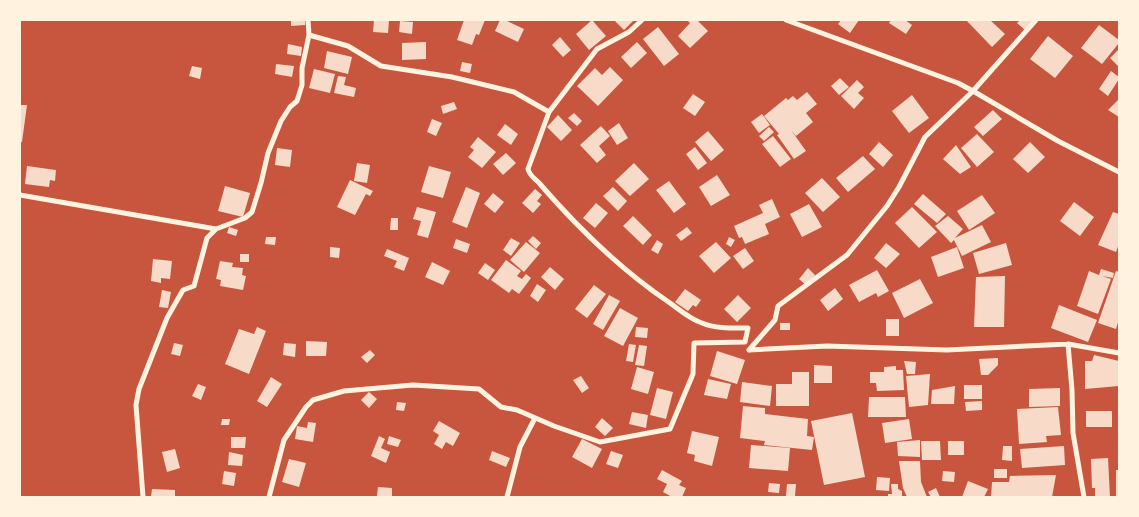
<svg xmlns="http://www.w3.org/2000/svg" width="1139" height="517" font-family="'DejaVu Sans',sans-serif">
  <rect width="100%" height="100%" fill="#c8553d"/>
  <!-- building -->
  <path fill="#f7dbc8" d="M291,20h14v5l-14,1z
    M374,20h15l-1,13 -15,-1z
    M464,20h21l-6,15 -3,-1 -4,11 -15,-5z
    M500,20h5l19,9 -6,13 -23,-11z
    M592,20l14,16 -17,14 -13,-16z
    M614,20h20l-10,10z
    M687,20h10l11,11 -18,17 -12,-12 12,-13z
    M841,20h18l-9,13 -12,-9z
    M891,20h14l7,5 -6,9 -17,-11z
    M966,20h24l15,14 -13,13z
    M1020,20h15l-10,10 -8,-7z
    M400,21l13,1 -1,12 -13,-2z
    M1099,25l20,15v3l-17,21 -21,-16z
    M658,27l21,27 -15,12 -21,-27z
    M1048,36l25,20 -18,22 -25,-19z
    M560,37l11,13 -8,7 -11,-12z
    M426,42v17l-24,1v-17z
    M637,42l10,11 -16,15 -10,-11z
    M288,44l14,3 -1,9 -14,-2z
    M1119,49v18l-9,-9z
    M327,51l25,6 -4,17 -24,-6z
    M462,62l10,2 -2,9 -10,-2z
    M276,64l18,2 -2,11 -17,-3z
    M192,66l10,2 -2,11 -11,-3z
    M610,67l13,13 -25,26 -21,-20 18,-18 7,7z
    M314,69l21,5 -5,19 -21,-5z
    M1111,71l8,6v2l-11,17 -9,-7z
    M338,76l8,1 -2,8 12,3 -2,9 -20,-4z
    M840,78l9,9 -10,8 -8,-9z
    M857,80l7,7 -6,6 6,5 -10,11 -13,-13z
    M807,92l10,12 -11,9 7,9 -17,14 -5,-6 15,21 -12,8 -17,-24 2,-1 -15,-18 22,-18 2,2 5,-4 4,4z
    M693,94l12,8 -10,14 -12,-8z
    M912,95l17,23 -20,15 -17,-22z
    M1119,99v18l-11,-7z
    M454,102l3,7 -14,5 -2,-8z
    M20,105h7l-5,37h-2z
    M993,110l9,9 -19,17 -9,-9z
    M574,113l8,8 -5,5 -9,-8z
    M762,114l8,11 -11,8 -8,-11z
    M558,115l14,15 -11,11 -14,-14z
    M432,119l10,4 -6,13 -9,-4z
    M619,123l9,15 -11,7 -9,-14z
    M505,124l13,10 -7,11 -14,-10z
    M601,126l9,10 -11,10 7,9 -9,8 -17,-18z
    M769,127l5,5 -10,9 -5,-5z
    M708,131l16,19 -13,11 -16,-19z
    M977,134l17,18 -17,15 -16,-19z
    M773,136l18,23 -11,8 -18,-23z
    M478,137l18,15 -14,16 -14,-11 6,-7 -4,-3z
    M879,142l14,13 -10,12 -14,-13z
    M1030,142l15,15 -17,16 -15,-14z
    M956,145l15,22 -11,7 -17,-15z
    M695,147l12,16 -9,7 -12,-16z
    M277,148l15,2 -2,17 -15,-2z
    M506,153l10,10 -13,12 -10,-11z
    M863,156l12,13 -27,23 -12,-14z
    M357,163l13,2 -3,18 -13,-2z
    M634,163l15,16 -19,17 -15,-15z
    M27,166l29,4 -1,11 -5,-1 -1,7 -24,-3z
    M429,166l22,6 -8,26 -22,-6z
    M717,175l13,20 -19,11 -12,-19z
    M822,178l18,19 -17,15 -18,-19z
    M350,180l23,11 -3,5 -4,-2 -11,21 -18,-8z
    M669,181l17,23 -12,9 -18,-23z
    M225,186l25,7 -7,24 -25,-6z
    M466,187l14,6 -13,35 -15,-6z
    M613,187l14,14 -9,10 -15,-15z
    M535,189l7,6 -5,6 4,3 -8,9 -11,-10z
    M493,193l11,9 -9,11 -11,-9z
    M923,194l23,20 -9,9 -23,-19z
    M982,195l13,18 -26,17 -12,-19z
    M772,199l8,18 -15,7 4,10 -24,10 -3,-7 -3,1 -5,-12 29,-13 -4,-8z
    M1074,202l20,15 -14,19 -20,-15z
    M596,203l12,10 -13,15 -12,-10z
    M809,204l13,23 -20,10 -12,-23z
    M417,207l19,5 -8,26 -11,-3 4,-14 -8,-2z
    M912,207l25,25 -18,16 -24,-25z
    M1113,212l6,2v30l-3,8 -18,-7z
    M633,216l19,19 -9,10 -20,-19z
    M948,216l15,13 -8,9 27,-13 9,17 -29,14 -8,-16 -3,3 -16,-17z
    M391,218h7v12h-8z
    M229,227l9,3 -2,6 -9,-3z
    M687,227l5,6 -11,8 -5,-6z
    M533,236l8,7 -5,6 -8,-8z
    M266,237h10l-1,8 -10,-1z
    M729,237l6,3 -4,7 -5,-3z
    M511,238l9,5 -9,13 -8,-6z
    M456,239l14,5 -3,9 -14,-5z
    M657,240l6,4 -5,10 -7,-4z
    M526,242l14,11 -16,19 -14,-12z
    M716,242l15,16 -17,15 -15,-17z
    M886,243l14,11 -14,14 -12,-10z
    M1006,243l6,22 -33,9 -6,-21z
    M330,247l10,1 -1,10 -9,-1z
    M957,247l7,21 -26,9 -7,-20z
    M745,248l9,13 -11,8 -10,-13z
    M387,249l22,9 -5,13 -10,-4 3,-6 -13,-5z
    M240,254h9v8h-9z
    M153,259l19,2 -2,18 -9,-1v5l-10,-2z
    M506,260l15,11 -4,5 5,3 4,-5 5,4 -12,16 -7,-5 -3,4 -18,-13z
    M220,261l13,2 -1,4 11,1 -1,7 4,1 -3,14 -23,-4 1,-6 -5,-1z
    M432,262l18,9 -7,14 -18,-8z
    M485,263l10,7 -7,10 -10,-7z
    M550,267l14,12 -9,11 -14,-13z
    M808,268l7,7 -9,10 -7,-6z
    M1101,269l13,4 -1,5 -11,-2 9,3 -13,35 -21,-8 12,-35 10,4z
    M877,270l12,21 -11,6 -2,-4 -17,9 -10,-17z
    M1116,271l3,1v47l-3,10 -18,-6z
    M1005,276l-1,51h-30l2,-50z
    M920,279l13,24 -29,15 -12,-25z
    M537,284l9,6 -8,12 -8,-6z
    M594,285l12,9 -19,24 -12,-9z
    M835,288l8,11 -15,12 -8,-11z
    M685,289l16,11 -5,7 -3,-2 -5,6 -13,-9z
    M162,290l9,2 -3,16 -9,-1z
    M609,295l11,6 -17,29 -10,-6z
    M738,295l13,13 -14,14 -13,-13z
    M1059,305l38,15 -9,22 -37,-14z
    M620,308l18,10 -15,28 -19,-10z
    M886,319h13v17h-13z
    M780,323h10v7h-10z
    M257,327l9,4 -17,43 -24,-10 14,-35 15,5z
    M636,327l12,1 -1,10 -12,-1z
    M306,341l21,1 -1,14h-20z
    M174,343l9,2 -3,11 -9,-2z
    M284,343l12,1 -1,13 -12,-2z
    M629,344l7,1 -3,17 -7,-1z
    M639,345l8,1 -3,20 -9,-1z
    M370,350l5,5 -8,8 -6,-6z
    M717,351l28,9 -8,24 -27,-8z
    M1094,355l25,6v25l-34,3v-28h7z
    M998,358v7l-10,10h-7l-2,-16z
    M904,361l12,1 -1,12h-8z
    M814,365l18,1v17h-18z
    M896,366v4h7l1,20 -27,1 -1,-8h-6v-11h14v-5z
    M637,367l17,5 -6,22 -17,-5z
    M792,372h17v34h-33v-22h16z
    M930,374l-2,31 -19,2 -3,-31z
    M581,376l8,12 -7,5 -9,-13z
    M271,377l11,7 -15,23 -10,-6z
    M708,379l23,5 -4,15 -23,-4z
    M742,382l30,4 -2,20 -30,-4z
    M198,384l8,3 -5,13 -9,-4z
    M964,385h18v14h-18z
    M955,386l-1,18h-23l1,-14z
    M657,388l16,4 -7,27 -16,-4z
    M1060,388v18l-31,1v-18z
    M369,392l8,7 -8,9 -8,-8z
    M869,397h36l1,20h-38z
    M982,401v9l-16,1 -1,-9z
    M397,402l9,1 -2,8 -8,-1z
    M743,406l22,2v6l43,5 -1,17 7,1 -2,13 -48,-5 1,-4 -25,-3z
    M1058,407l3,28 -15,1 1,6 -28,2 -2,-35z
    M1086,411h26v16h-26z
    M632,412l16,3 -2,13 -17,-4z
    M852,413l13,64 -41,8 -13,-64z
    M602,418l11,10 -8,8 -10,-9z
    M222,419h8l-1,6h-8z
    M909,419l3,20 -27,4 -3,-20z
    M439,421l21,12 -7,13 -7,-4 -4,7 -8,-5 5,-9 -6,-4z
    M308,422l8,1 -3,19 -18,-3 2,-13 10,2z
    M692,431l27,6 -7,29 -18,-5 1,-6 -8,-2z
    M379,436l6,3 -4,9 9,4 -4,11 -15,-7z
    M389,436l12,4 -3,7 -11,-3z
    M231,437h15l-1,11h-14z
    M582,439l20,10 -10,19 -20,-11z
    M920,440v17l-22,-1 -1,-14z
    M921,441h19l1,19h-19z
    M948,441h16v14h-16z
    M751,445l39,3 -2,23 -39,-3z
    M1003,446h9v15l-10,-1z
    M1064,446l1,19 -43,3 -2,-19z
    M175,449l5,19 -13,4 -5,-20z
    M492,451l18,7 -4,9 -17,-7z
    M611,451l12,4 -5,13 -12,-4z
    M229,452l14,3 -1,11 -14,-1z
    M1108,458l2,39h-15v-9h-3l-1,-29z
    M289,459l17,4 -7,24 -17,-5z
    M899,461h21l1,21 6,15h-20l-4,-9z
    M994,469h13v9h-13z
    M662,470l20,11 -3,4 7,3 -4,9h-10l-9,-5 4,-8 -10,-5z
    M1116,470h3v27h-3z
    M224,471l12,2 -2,13 -12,-2z
    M943,471l12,1 -1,10 -12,-1z
    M1056,475l-4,22h-61l1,-15h17l1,-6z
    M877,477l13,1 -1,13 -13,-1z
    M968,481l20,8 -4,8h-22z
    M769,483l11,1 -1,9 -11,-1z
    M787,484h9l-1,12h-9z
    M891,484h7v5l4,2v6h-14v-3h4z
    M378,487l14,1v9l-15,-1z
    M936,488l4,9h-9l-3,-5z
    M152,489l23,1v7h-24z"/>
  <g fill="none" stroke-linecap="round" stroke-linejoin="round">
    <!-- minor -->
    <path stroke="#fff3e0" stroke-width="5" d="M786,20l172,63 15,8 85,50 61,31
      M309,35l39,11 33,20 71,11 62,15 35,20
      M20,195l196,34
      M1068,344l4,46 1,43 11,64
      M749,350l26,-30 3,-14 69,-51 40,-49 12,-19 26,-50 48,-46 63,-71
      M749,350l78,-4 120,4 121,-6 51,9
      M143,497l-7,-92 3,-16 28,-71 16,-28 11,-4 13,-48 9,-9 29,-11 7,-6 9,-29 7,-30 13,-32 9,-14 7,-6 5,-16v-17l7,-33 -1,-15
      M269,497l15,-57 22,-33 7,-7 31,-9 69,-6 66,4 22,18 16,3 37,16 46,16 70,-13 23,-55 1,-31 51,-1 3,-14c-14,0 -32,1 -46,-5 -12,-4 -22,-13 -32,-20 -49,-33 -92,-75 -130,-119 -5,-6 -10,-7 -12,-15l21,-57 48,-63 32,-17 13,-12
      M507,497l13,-50 15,-29"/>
  </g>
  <!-- border -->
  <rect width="1139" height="517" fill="none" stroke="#fff3e0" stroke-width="42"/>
</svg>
